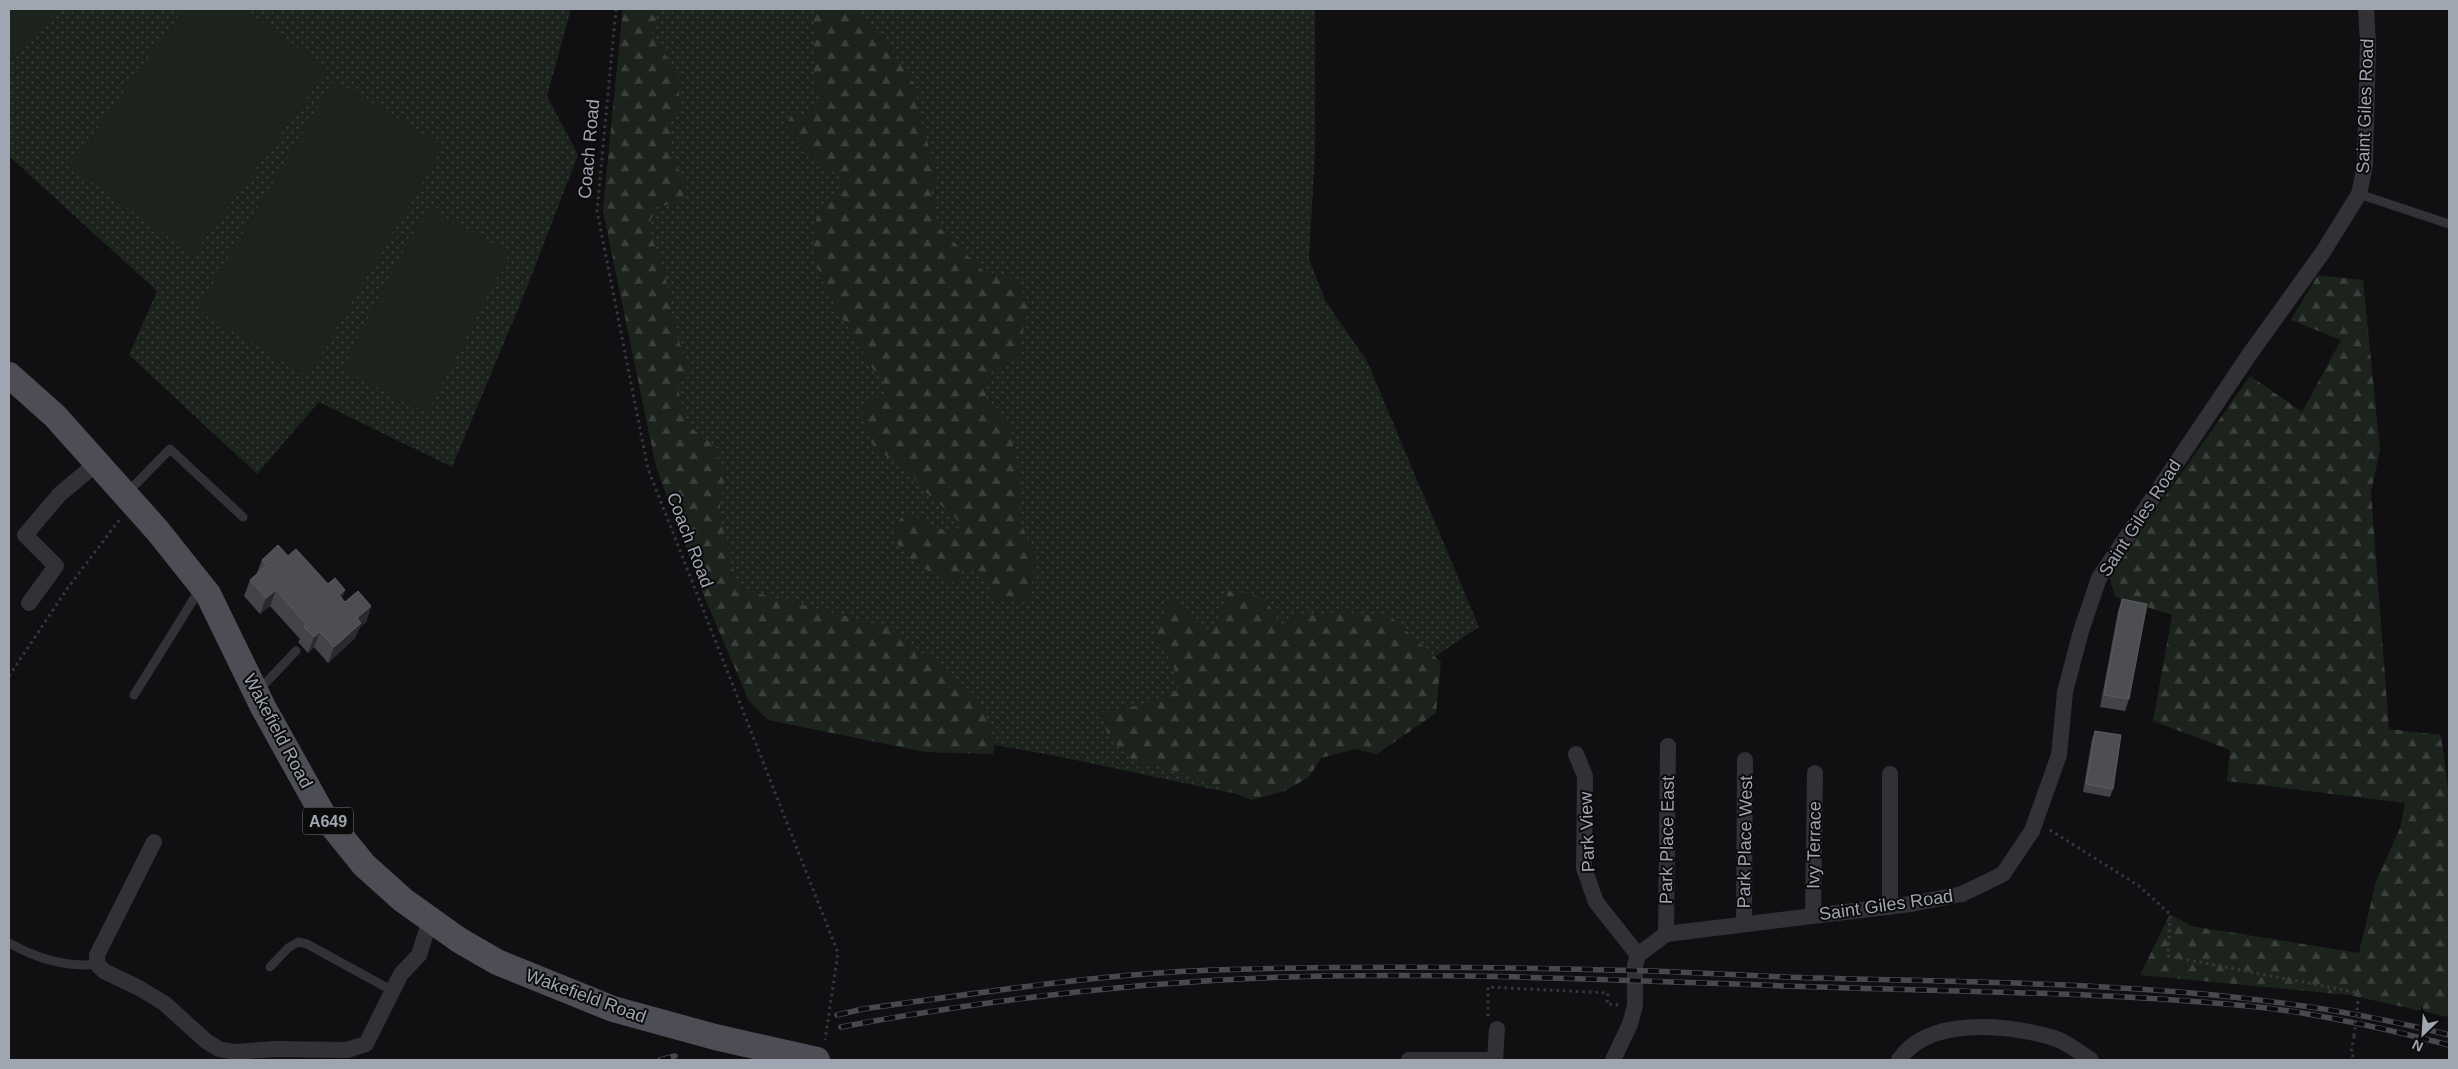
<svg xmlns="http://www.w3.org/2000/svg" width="2458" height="1069" font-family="Helvetica,sans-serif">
  <defs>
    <pattern id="grass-dots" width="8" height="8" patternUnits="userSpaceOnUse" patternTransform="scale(1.25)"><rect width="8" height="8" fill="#1c231d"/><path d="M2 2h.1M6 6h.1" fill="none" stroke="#3a403b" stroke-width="1.8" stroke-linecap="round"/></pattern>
    <pattern id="forest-firs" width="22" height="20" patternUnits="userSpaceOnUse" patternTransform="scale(1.25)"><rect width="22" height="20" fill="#1c231d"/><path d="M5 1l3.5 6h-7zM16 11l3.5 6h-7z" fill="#3a403b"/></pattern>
  </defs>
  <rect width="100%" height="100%" fill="#100f11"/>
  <!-- grass -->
  <path fill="url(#grass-dots)" d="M9,9h562l-24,87 31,59 -54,140 -72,172 -133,-65 -62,72 -128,-119 28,-64 -148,-135z
    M623,9h692v143l-6,107 17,43 41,59 112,266 -248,166 -175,-37 -307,-55 -47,-110 -46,-125 -53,-256z"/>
  <!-- forest -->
  <path fill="url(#forest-firs)" d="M623,9h38l-10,21 27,48 2,32 -10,13v26l16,39 -5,14 -24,5 -9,19 18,53 9,51 16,45 -14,10 10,40 28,21 10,30 -6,37 19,75 149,39 41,30 49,40 19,40 -3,17 -68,-2 -157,-32 -19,-19 -47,-110 -46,-125 -53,-256z
    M814,9h36l35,31 30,46 5,33 18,57 -7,14 7,36 46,46 32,4 12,30 -10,52c-29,12 -33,14 -32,46l24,25 10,52 1,42 14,33 -5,47 -34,-2 -14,-27 -19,-7 -4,18c-26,-11 -89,-37 -53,-73l43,21 15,-4 -11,-14 -29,-24 -21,-27 -27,-13 -10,-20 -4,-18 7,-14 12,-3 8,-6c-17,-20 -29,-41 -42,-64 -21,-35 -49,-81 -24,-121 3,-6 11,-12 16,-17v-14l-17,-5 -15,-21 -20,-21 5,-16 9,5 15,-7 7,-15 -9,-7z
    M2318,275l45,5 17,170 -9,42 18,237 52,6 8,60v222l-100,-22 -209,-20 30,-61 21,12 168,27 17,-72 24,-53 5,-25 -178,-22 3,-31 -77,-29 19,-106 -57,-18 -6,-21 141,-200 52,36 39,-72 -50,-20z
    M1228,591c36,4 38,5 54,38l13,-12 48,-5 48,5 50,45 -5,51 -59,41 -22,-5 -34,9 -12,19 -24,14 -34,9 -68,-27 -49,-12 -25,-23 -9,-26 36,-6 42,-16 -4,-23 -19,-32 16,-38 14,15 27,20 11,-23z"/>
  <!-- garden -->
  <path fill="#1c231d" d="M9,9h50l-50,53z
    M184,9h60l84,60 -135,186 -123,-89z
    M334,80l110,66 -136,230 -111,-66z
    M426,208l84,44 -83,161 -85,-44z"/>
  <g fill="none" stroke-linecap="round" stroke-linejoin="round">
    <!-- path -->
    <path stroke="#37383d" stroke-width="3" stroke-dasharray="2.5 4" stroke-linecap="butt" d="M616,9l-19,202 51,258 190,484 -13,87
      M9,676l58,-87 53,-70
      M2050,830l89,56 31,28 -2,42 191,37
      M1488,1016v-29l120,6 -1,11 13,1
      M2354,1036l-3,17 4,7"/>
    <!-- lane -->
    <path stroke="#313136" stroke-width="9" d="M2359,194l90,30
      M127,493l43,-44 73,68
      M258,691l38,-40
      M134,695l66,-106
      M9,943c27,15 57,25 88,21
      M270,967l18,-19 10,-6 9,2 86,47"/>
    <!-- street -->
    <path stroke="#313136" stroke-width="16" d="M29,603l27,-37 -31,-31 35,-41 37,-31
      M1576,754l9,22 -1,92 12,34 42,53
      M154,842l-57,113v9l7,7 35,17 25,15 42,38 13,8 16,3 40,-3 72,1 19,-6 35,-70 18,-19 11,-35
      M1890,907v-133
      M1813,916l2,-143
      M1744,924l1,-164
      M1666,934l2,-188
      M1409,1060h86
      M1495,1060l2,-31
      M1613,1060l17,-36 5,-18v-41l3,-10 28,-21 245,-30 51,-10 41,-20 29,-43 27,-76 6,-63 16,-61 18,-53 150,-223 74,-103 36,-58 6,-29 3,-122 -2,-34
      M1899,1060c30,-45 111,-35 155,-22 13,4 26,15 37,22"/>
    <!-- primary -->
    <path stroke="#4d4e55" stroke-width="26" d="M9,375l46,41 102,114 51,64 55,113 59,106 42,52 39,35 56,40 38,22 116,47 102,28 102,23"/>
    <!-- rail casing -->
    <g stroke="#48494f" stroke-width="5.5">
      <path id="rail" d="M837,1015l26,-6c117,-16 233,-35 350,-39 147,-5 294,-3 440,1 56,2 112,6 168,7 210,6 423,4 628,57
        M841,1027c160,-30 322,-48 484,-51 165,-3 331,6 495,11 146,5 293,5 438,20 64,7 129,22 191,38
        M660,1060l15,-4"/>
    </g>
    <!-- rail -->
    <use href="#rail" stroke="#0b0b0c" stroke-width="4" stroke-dasharray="11" stroke-linecap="butt"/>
    <!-- path-bridge -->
    <path stroke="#37383d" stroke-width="3" stroke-dasharray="2.5 4" stroke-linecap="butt" d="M2354,1036l5,-43"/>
  </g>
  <!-- wall -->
  <path fill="#434349" d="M288,556l40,28 17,6 -3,8 3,4 26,4 -5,16 -6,5 -5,11 -27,25 -14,-16 -6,6 -10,-11 2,-3 -30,-33 -10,8 -16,-18 6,-16 6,-5 6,-15z
    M2122,599l7,100 -4,12 -25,-4 18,-96z
    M2095,731l18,58 -3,8 -27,-5 9,-53z"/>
  <!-- shaded-wall -->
  <path fill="#2a2a2e" d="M276,590l-6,16 -10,8 6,-16z
    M345,590l-6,16v-11z
    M371,606l-5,16 -6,5 -5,11 -27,25 6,-16 23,-29z
    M320,632l-6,15 -6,6 6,-16z"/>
  <!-- building -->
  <path fill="#4d4e54" stroke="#5a5c63" d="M278,545l10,11 8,-7 32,35 7,-6 10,12 -6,5 6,7 13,-11 13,15 -14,12 4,5 -27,24 -14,-15 -6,5 -10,-10 2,-3 -30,-34 -10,8 -16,-18 17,-15 -5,-5z
    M2122,599l25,5 -18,95 -25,-4z
    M2095,731l26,4 -8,54 -27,-5z"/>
  <g text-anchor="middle" stroke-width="4" stroke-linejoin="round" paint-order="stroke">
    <!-- shield labels -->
    <rect fill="#0b0b0c" stroke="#737780" stroke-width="1" x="303" y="807.5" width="50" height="27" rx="4"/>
    <g font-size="16" font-weight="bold" fill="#a0a5b2">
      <text x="328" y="827">A649</text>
    </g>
    <!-- street labels -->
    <g font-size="18" fill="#a0a5b2" stroke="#0b0b0c">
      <text transform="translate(2365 106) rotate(-88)" y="6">Saint Giles Road</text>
      <text transform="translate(589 149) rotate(-85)" y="6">Coach Road</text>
      <text transform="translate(2140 518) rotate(-57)" y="6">Saint Giles Road</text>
      <text transform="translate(690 540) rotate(69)" y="6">Coach Road</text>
      <text transform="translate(278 731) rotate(62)" y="6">Wakefield Road</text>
      <text transform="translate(1587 832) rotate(-92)" y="6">Park View</text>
      <text transform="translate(1667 840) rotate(-89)" y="6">Park Place East</text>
      <text transform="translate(1745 842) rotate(-89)" y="6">Park Place West</text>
      <text transform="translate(1814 845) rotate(-89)" y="6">Ivy Terrace</text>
      <text transform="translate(1886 905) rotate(-8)" y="6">Saint Giles Road</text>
      <text transform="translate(586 996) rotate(20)" y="6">Wakefield Road</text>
    </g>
  </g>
  <!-- border -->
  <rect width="2458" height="1069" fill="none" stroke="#a0a5b2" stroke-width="20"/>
  <!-- north arrow -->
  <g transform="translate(2423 1034) rotate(205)" stroke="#0b0b0c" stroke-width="4" paint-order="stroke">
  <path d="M0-4L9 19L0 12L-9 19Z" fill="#a0a5b2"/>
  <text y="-8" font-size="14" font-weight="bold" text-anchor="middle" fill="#a0a5b2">N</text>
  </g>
</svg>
